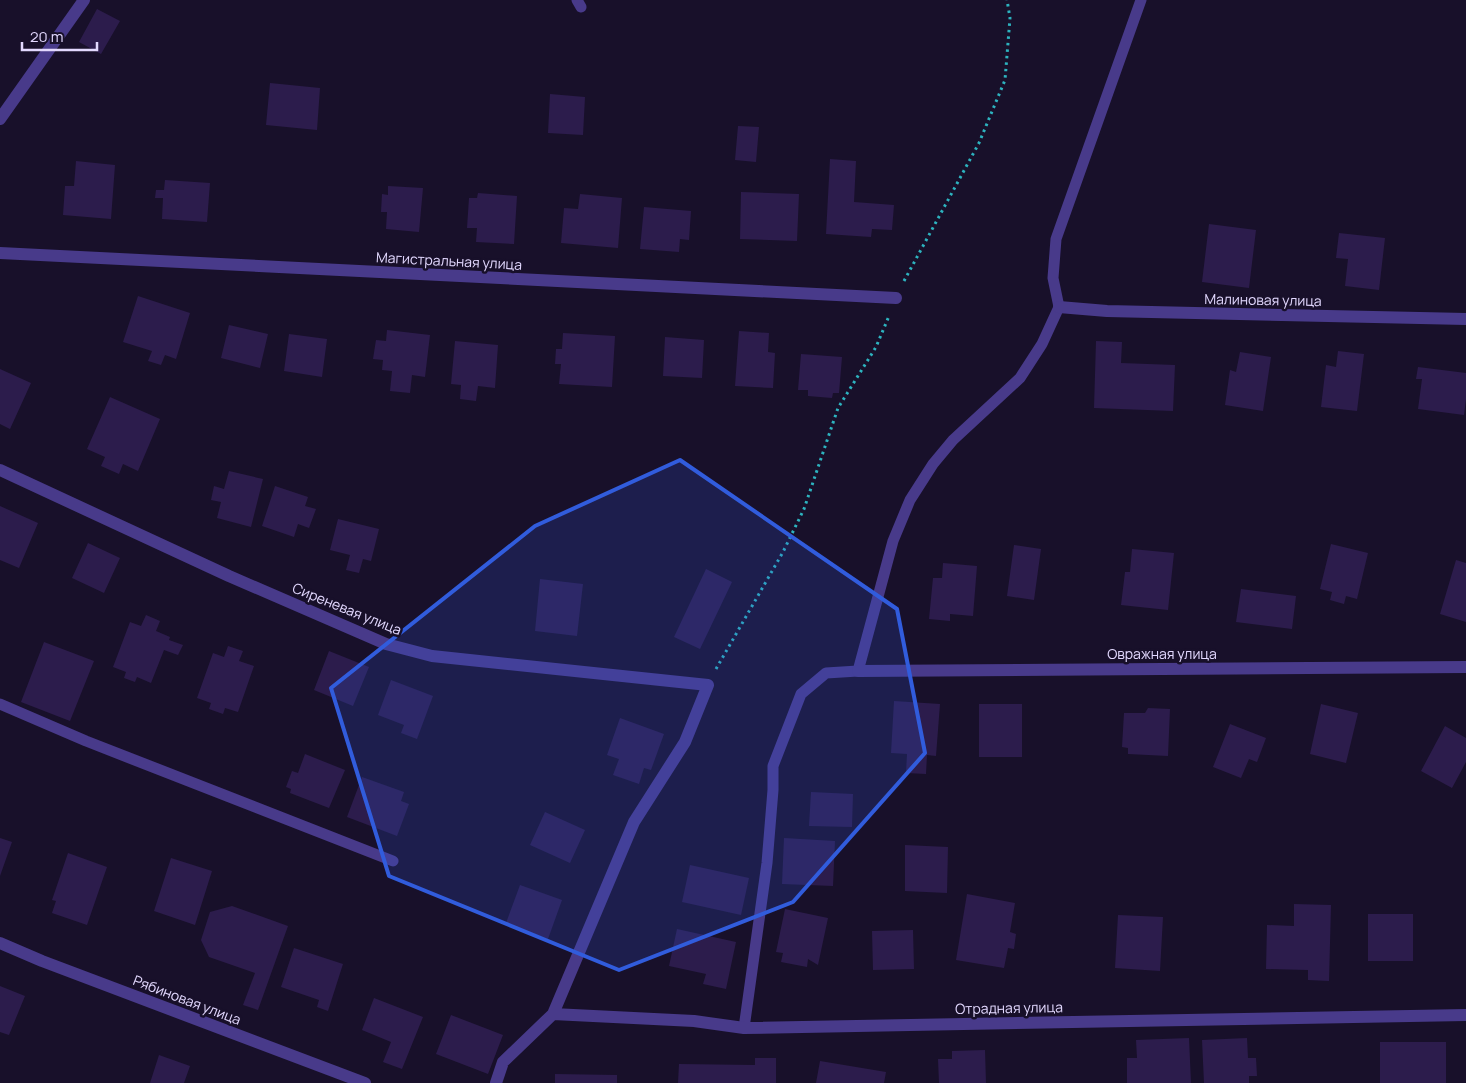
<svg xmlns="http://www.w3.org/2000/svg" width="1466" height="1083" font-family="Manrope,sans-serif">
  <rect width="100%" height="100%" fill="#18102a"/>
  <!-- building -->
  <path fill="#2c1c4c" d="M97,9l23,12 -19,33 -22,-12z
    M270,83l50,5 -3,42 -51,-5z
    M550,94l35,3 -2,38 -35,-2z
    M738,126l21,1 -3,35 -21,-2z
    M830,159l26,2 -2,41 40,3 -2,25 -20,-1 -1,8 -45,-3z
    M76,161l39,4 -4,54 -48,-4 2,-29h9z
    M165,180l45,3 -3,39 -45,-3 1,-21h-8l1,-8h8z
    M388,186l35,2 -4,44 -33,-3 1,-17h-6l1,-18 6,1z
    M741,192l58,2 -2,47 -57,-2z
    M478,193l39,3 -3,48 -38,-2 1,-14h-10l2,-30h8z
    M580,194l42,4 -4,50 -57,-5 3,-35 14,1z
    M644,207l47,4 -2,29 -9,-1 -1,13 -39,-3z
    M1209,224l47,6 -7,58 -47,-6z
    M1339,233l46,5 -6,52 -34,-4 3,-27 -12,-1z
    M138,296l52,17 -14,46 -11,-4 -4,10 -13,-4 4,-10 -29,-9z
    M229,325l39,9 -8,34 -39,-10z
    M387,330l43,5 -5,42 -13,-2 -2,18 -20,-2 2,-20 -10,-1 1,-10 -10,-1 3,-19 10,1z
    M739,331l30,2 -1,19 7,1 -2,35 -38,-2z
    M563,333l52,3 -3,51 -53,-3 2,-20h-6l1,-15h6z
    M289,334l38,5 -5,38 -38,-6z
    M665,337l39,3 -2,38 -39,-2z
    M455,341l43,4 -3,43 -17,-2 -2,15 -16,-2 1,-14 -10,-1z
    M1096,341l26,1 -1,21 54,2 -2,46 -79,-3z
    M1338,351l26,3 -7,57 -36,-4 5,-42 10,2z
    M1240,352l31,5 -8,54 -38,-6 5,-35 6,2z
    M801,354l41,3 -3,36h-6l-1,5 -24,-2v-6h-10z
    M1418,367l48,6v26l-2,16 -46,-6 4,-30h-6z
    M0,369l31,14 -21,46 -10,-5z
    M110,397l50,22 -22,52 -15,-7 -4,10 -18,-8 4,-9 -18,-8z
    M229,471l34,8 -12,48 -34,-9 4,-16 -10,-2 3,-14 10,3z
    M275,486l33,11 -3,9 11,3 -7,19 -11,-4 -4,13 -32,-11z
    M0,506l38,17 -19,45 -19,-8z
    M338,519l41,10 -8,32 -8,-2 -4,14 -13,-3 4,-15 -20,-5z
    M88,543l32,15 -16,35 -32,-15z
    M1331,544l37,9 -11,46 -11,-3 -2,8 -14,-4 2,-8 -12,-3z
    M1014,545l27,4 -7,51 -27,-4z
    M1132,549l42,4 -6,57 -47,-5 4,-33h5z
    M1456,560l10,3v59l-26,-8z
    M943,563l34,3 -4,50 -23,-2v7l-21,-2 4,-41h9z
    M706,569l26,13 -32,67 -26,-12z
    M540,579l43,5 -6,52 -42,-5z
    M1241,589l55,7 -4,33 -56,-7z
    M146,615l14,6 -4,10 14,6 -1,3 14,5 -5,10 -14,-5 -13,33 -14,-6 -2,5 -11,-4 2,-6 -13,-5 17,-45 11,4z
    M44,642l50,19 -24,60 -49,-19z
    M228,646l15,5 -4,10 15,5 -16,46 -13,-4 -2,6 -14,-5 2,-6 -14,-5 16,-45 11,4z
    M329,651l40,16 -16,39 -39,-16z
    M391,680l42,16 -16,43 -16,-6 3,-8 -26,-10z
    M894,701l46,3 -4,52 -9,-1 -1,19 -20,-1 1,-19 -16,-1z
    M979,704h43v53h-43z
    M1321,704l37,9 -12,50 -36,-9z
    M1148,708l22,1 -2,47 -40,-2v-6l-6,-1 2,-34h21z
    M620,718l44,16 -13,36 -7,-2 -5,16 -26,-9 6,-16 -12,-4z
    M1230,724l36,14 -9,24 -8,-3 -8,19 -28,-11z
    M1445,726l21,12v24l-14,26 -31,-17z
    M305,754l40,16 -16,38 -39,-15 1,-4 -5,-2 6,-16 6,2z
    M362,777l42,15 -3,9 8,3 -12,32 -50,-19z
    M811,792l42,2 -1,33 -43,-1z
    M545,812l40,18 -15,33 -40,-18z
    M0,838l12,4 -12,34z
    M784,838l51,3 -2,45 -51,-2z
    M905,845l43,2 -1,46 -42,-2z
    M68,853l39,14 -20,58 -35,-12 4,-12 -4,-1z
    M171,858l41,13 -17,54 -41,-14z
    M690,865l59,13 -8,37 -59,-13z
    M520,885l42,15 -14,39 -42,-16z
    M967,894l48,9 -5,29 6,2 -2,15 -6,-1 -4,20 -48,-8z
    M1294,904l37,1 -2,76 -21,-1v-10l-42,-1 1,-44 27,1z
    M232,906l56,20 -30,84 -15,-5 12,-32 -46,-16 -8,-17 9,-28z
    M785,909l43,9 -10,47 -10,-6 -1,8 -26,-5 2,-9 -7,-1z
    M1368,914h45v47h-45z
    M1118,915l45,2 -3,54 -45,-3z
    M677,929l59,13 -10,47 -23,-5 3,-10 -37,-8z
    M913,930l1,39 -41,1 -1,-39z
    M294,948l49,16 -15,47 -11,-4 2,-7 -38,-13z
    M0,986l25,10 -16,39 -9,-3z
    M374,998l49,19 -21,52 -19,-7 8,-20 -29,-12z
    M451,1015l52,20 -15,39 -52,-20z
    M1189,1038l2,45h-64v-25h10l-1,-18z
    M1247,1038l1,20h8l1,18h-8v7h-45l-2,-43z
    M1380,1042h66v41h-66z
    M985,1050l1,33h-47l-1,-24h14v-8z
    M159,1055l31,11 -6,17h-34z
    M755,1058h21v25h-98l1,-19 76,1z
    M820,1061l66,11 -2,11h-68z
    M555,1074l62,1v8h-62z"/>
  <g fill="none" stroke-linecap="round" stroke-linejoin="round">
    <!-- path -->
    <path stroke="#2db3bf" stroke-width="3" stroke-dasharray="2.5 4" stroke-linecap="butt" d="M904,281l75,-138 26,-63 5,-62 -3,-18
      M716,669l67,-117 21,-43 34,-101 38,-61 13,-31"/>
    <!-- lane -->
    <path stroke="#483a8a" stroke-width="11" d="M577,0l4,7
      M0,704l86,37 307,120
      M744,1028l23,-165 6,-73v-24l28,-72 25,-21 32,-2 35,-130 17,-41 23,-36 20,-24 67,-62 22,-34 17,-37 -6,-29 3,-39 85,-239"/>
    <!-- street -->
    <path stroke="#483a8a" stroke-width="12" d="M0,119l84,-119
      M0,253l896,45
      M1059,307l48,4 359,8
      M0,470l229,106 157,68 46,12 276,29 -23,57 -51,80 -81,192 -50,48 -7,21
      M858,671l608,-4
      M0,943l42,18 323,122
      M553,1014l141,7 50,7 722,-13"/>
  </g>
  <!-- marked area -->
  <path fill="#315cdc" fill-opacity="0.2" stroke="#315cdc" stroke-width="4" stroke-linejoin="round" d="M680,460l217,149 28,144 -132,149 -174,68 -230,-94 -58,-188 204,-162z"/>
  <g text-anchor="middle" stroke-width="5" stroke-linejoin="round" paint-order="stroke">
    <!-- street labels -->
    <g font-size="14" fill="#e3d9ff" stroke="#18102a">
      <text transform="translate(449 261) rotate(3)" y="5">Магистральная улица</text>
      <text transform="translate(1263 300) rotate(1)" y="5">Малиновая улица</text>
      <text transform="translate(347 609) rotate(22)" y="5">Сиреневая улица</text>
      <text x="1162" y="659">Овражная улица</text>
      <text transform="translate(187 1000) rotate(21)" y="5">Рябиновая улица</text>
      <text transform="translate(1009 1008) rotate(-1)" y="5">Отрадная улица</text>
    </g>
  </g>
  <!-- scale -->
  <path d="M22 42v8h75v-8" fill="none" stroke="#e3d9ff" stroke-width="2.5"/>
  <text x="30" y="42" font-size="15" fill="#e3d9ff" stroke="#18102a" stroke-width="4" paint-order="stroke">20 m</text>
</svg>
